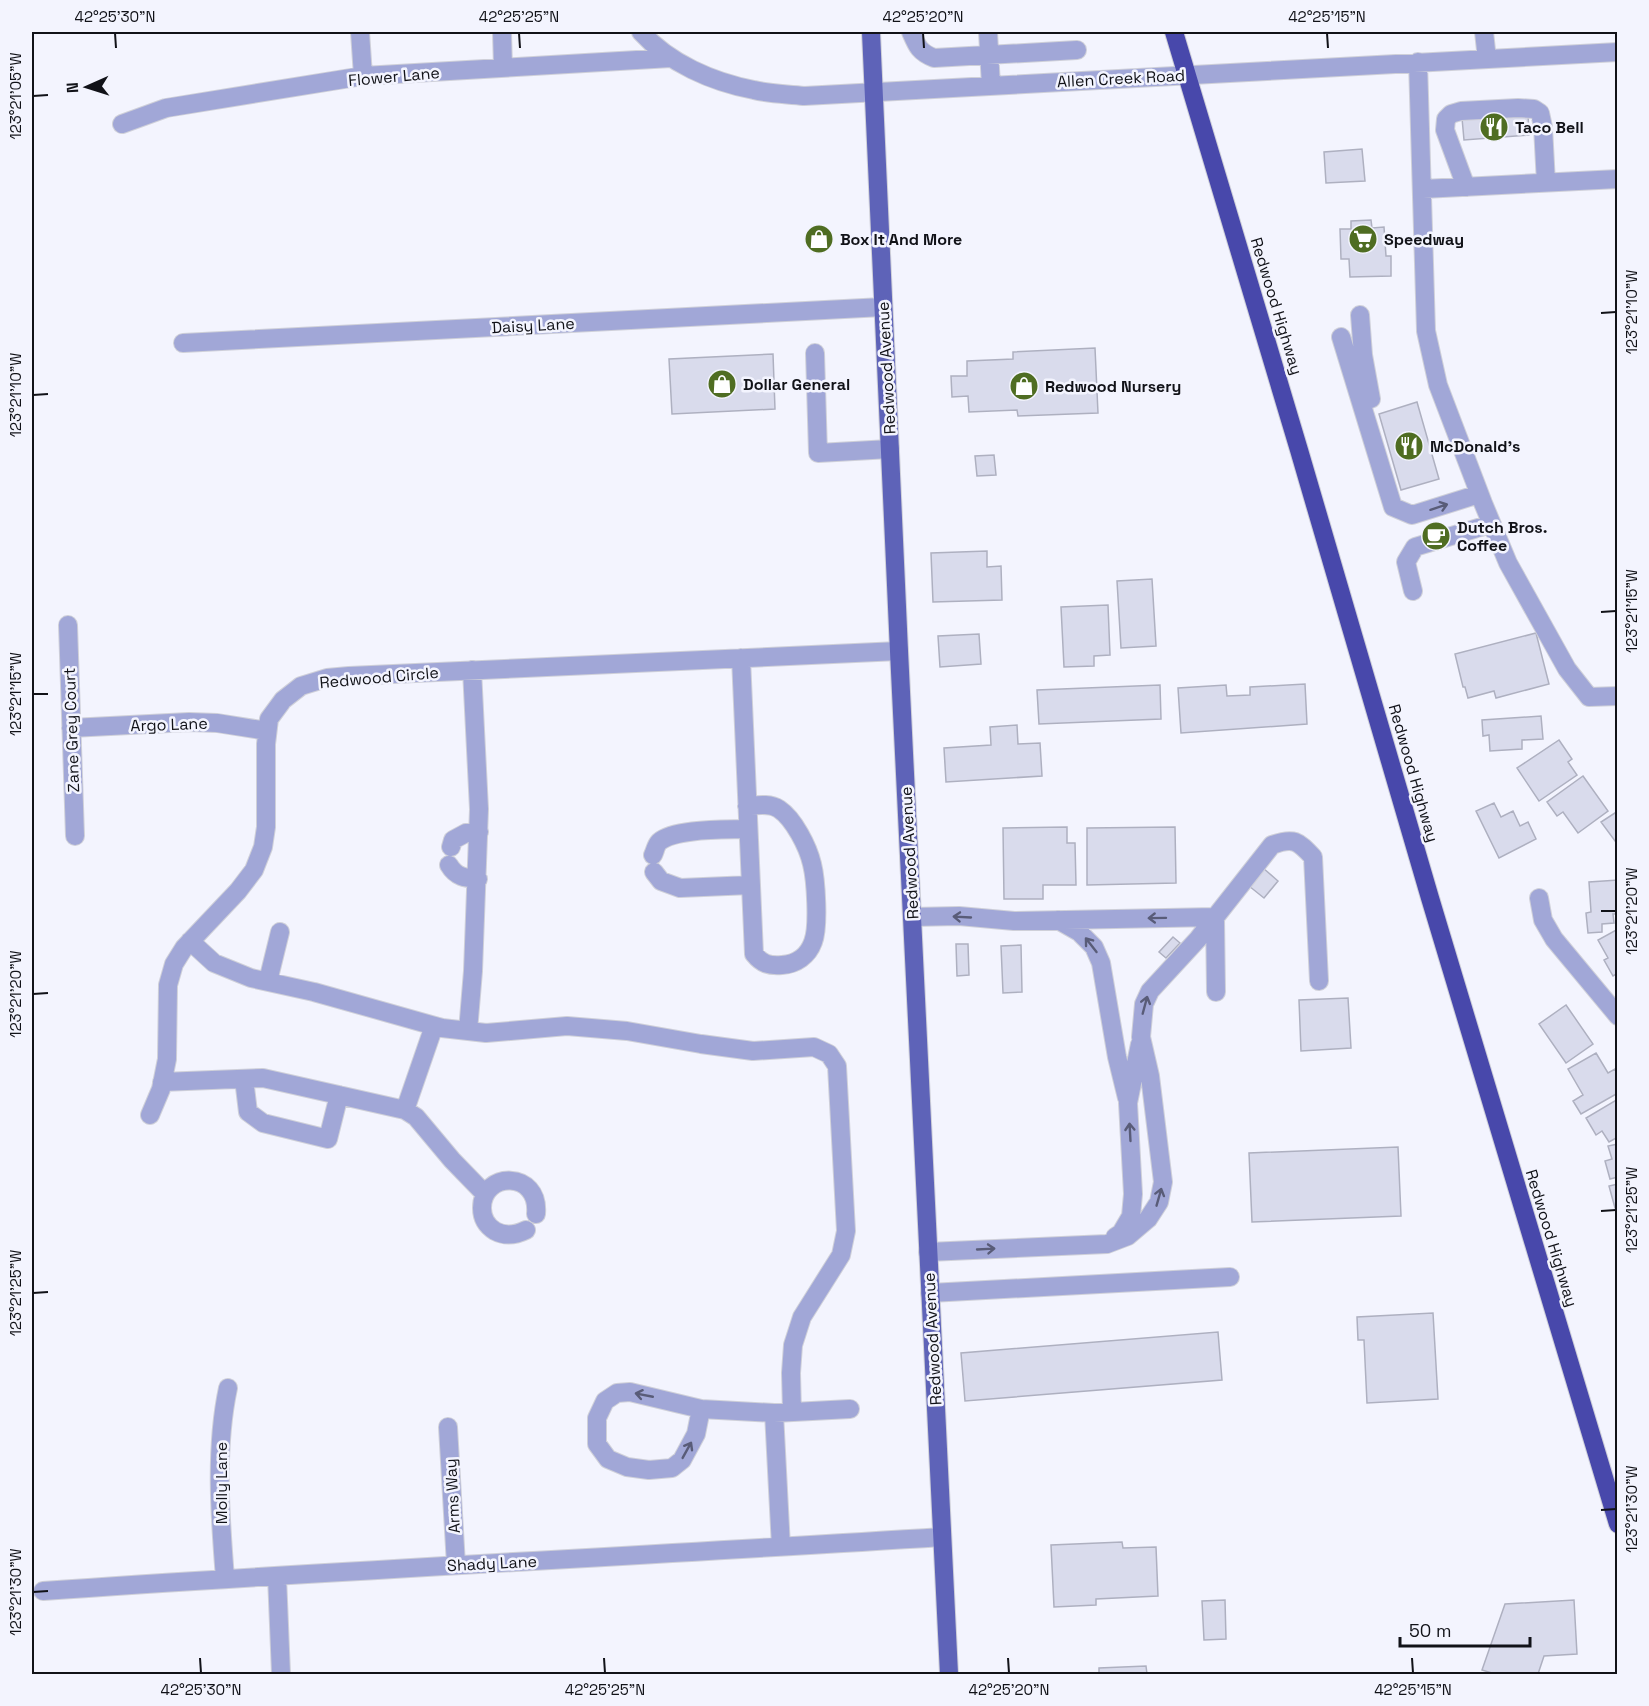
<svg xmlns="http://www.w3.org/2000/svg" width="1649" height="1706" font-family="'Space Grotesk',sans-serif">
  <rect width="100%" height="100%" fill="#f3f4fe"/>
  <!-- building -->
  <path fill="#d9dbec" stroke="#aeb0c0" stroke-width="1.5" d="M1528,113l1,22 -65,5 -2,-22z
    M1362,149l3,32 -39,2 -2,-31z
    M1371,220l1,8 12,-1 2,29h5v20l-41,1 -1,-18h-8l-1,-30h11v-8z
    M1095,348l3,65 -80,3 -1,-6 -48,2 -1,-16 -16,1 -1,-21h16v-15l46,-2v-7z
    M773,354l2,55 -103,5 -3,-55z
    M1417,402l22,77 -38,11 -22,-76z
    M994,455l2,20 -19,1 -2,-20z
    M987,551v16l14,-1 1,34 -69,2 -2,-49z
    M1152,579l4,67 -35,2 -4,-67z
    M1108,605l2,50 -16,1v10l-30,1 -3,-60z
    M1536,633l13,51 -53,14 -2,-7 -26,7 -3,-11h-2l-8,-33z
    M979,634l2,30 -41,3 -2,-31z
    M1305,684l2,40 -126,9 -3,-45 48,-3 1,11 23,-1v-8z
    M1160,685l1,34 -122,5 -2,-34z
    M1541,716l2,23 -21,1v9l-32,2 -1,-16 -6,1 -1,-16z
    M1017,725l1,19 22,-1 2,33 -96,6 -2,-34 47,-3 -1,-18z
    M1559,740l13,19 -4,3 9,13 -38,26 -22,-33z
    M1583,776l25,35 -30,22 -15,-21 -6,4 -10,-14z
    M1494,803l7,14 12,-6 7,15 8,-4 8,17 -37,19 -23,-47z
    M1618,811v34l-17,-23z
    M1067,827v16h8l1,42h-33v14h-39l-1,-71z
    M1175,827l1,56 -89,2v-57z
    M1263,868l15,13 -14,17 -15,-12z
    M1618,880v34h-5l1,9 -12,1v8l-14,1 -2,-20 5,-1 -2,-30z
    M1618,929v44l-5,3 -9,-16 4,-2 -10,-18z
    M1173,937l7,6 -14,15 -7,-6z
    M956,944h12l1,31 -12,1z
    M1021,945l1,47 -19,1 -2,-47z
    M1348,998l3,50 -50,3 -2,-51z
    M1566,1005l27,39 -27,19 -27,-39z
    M1596,1053l12,20 7,-4 3,5v19l-37,21 -8,-13 10,-6 -15,-26z
    M1618,1099v38l-9,5 -7,-11 -6,4 -10,-17z
    M1618,1144v33l-8,2 -5,-18 7,-2 -4,-13z
    M1398,1147l3,69 -149,6 -3,-69z
    M1618,1184v24h-3l-6,-22z
    M1433,1313l5,86 -71,4 -3,-63h-6l-1,-23z
    M1218,1332l4,48 -257,21 -4,-48z
    M1122,1542l1,6 33,-1 2,49 -62,3v6l-42,2 -3,-62z
    M1225,1600l1,39 -22,1 -2,-39z
    M1574,1600l3,54 -33,2 -6,18h-43l-13,-4 23,-66z
    M1146,1666l1,8h-48v-6z"/>
  <g fill="none" stroke-linecap="round" stroke-linejoin="round">
    <!-- minor casing -->
    <g stroke="#cfd0d9" stroke-width="20">
      <path id="minor" d="M360,32l3,44
        M502,32l1,36
        M641,32c28,31 71,50 113,58 16,4 34,4 50,6l814,-44
        M911,32c6,14 8,20 23,26l143,-8
        M988,32l3,54
        M1484,32l3,27
        M1418,62l8,269 12,54 45,118 25,60 59,106 22,28 29,-1
        M122,124l44,-16 197,-32 308,-18
        M1466,187l-21,-57 1,-11 5,-5 10,-3 57,-3 16,1 6,4 3,14 3,56
        M1423,189l195,-10
        M1360,315l3,40 8,44
        M1341,337l52,170 19,8 67,-21
        M183,343l700,-36
        M815,353l3,100 72,-4
        M1413,591l-7,-29 9,-15 76,-23
        M68,625l7,211
        M741,658l13,296c8,10 15,12 28,11 14,-1 26,-9 31,-23 6,-15 3,-62 -1,-78 -4,-17 -18,-45 -33,-55 -9,-6 -21,-4 -32,-3
        M71,728l118,-6 28,1 50,8
        M451,847l2,-7 13,-7 13,-1
        M653,855c2,-4 3,-10 6,-13 16,-14 68,-12 89,-13
        M449,865c7,12 16,13 29,14
        M654,872l7,9 19,7 71,-3
        M1539,898l4,22 11,19 64,77
        M912,917l47,-1 55,5 201,-4
        M1215,917l1,75
        M1058,920l21,12 15,15 7,16 16,94 10,41
        M190,941l24,22 37,15 63,14 128,36 44,5 81,-7 60,5 74,13 52,7 61,-4 15,7 8,12 9,165 -5,24 -39,62 -9,28 -2,28 1,39
        M268,981l12,-49
        M468,1031l5,-60 6,-162 -7,-139
        M244,1079l4,33 15,11 65,16 11,-44
        M162,1082l101,-4 142,32 11,7 36,43 33,34
        M405,1110l29,-84
        M150,1115l11,-26 6,-30 1,-74 6,-21 10,-16 54,-57 16,-21 9,-23 3,-20v-83l3,-25 14,-19 18,-14 26,-8 22,-2 550,-25
        M526,1230c-10,5 -20,7 -31,1 -8,-5 -13,-13 -13,-23 0,-37 58,-38 54,6
        M1115,1237l6,-4 10,-17 2,-22 -5,-91 12,-59
        M928,1252l179,-8 21,-8 20,-17 11,-17 4,-20 -13,-106 -9,-39 3,-33 6,-13 48,-52 74,-94c22,-8 26,-4 41,12l6,124
        M930,1293l300,-16
        M701,1409l-5,25 -14,26 -10,8 -23,2 -22,-3 -19,-8 -11,-15v-26l8,-17 12,-8 13,-1 71,17 73,4 76,-4
        M774,1413l7,134
        M448,1427l8,138
        M277,1576l4,98
        M225,1578c-5,-62 -10,-129 3,-190
        M43,1591c299,-21 599,-35 899,-54"/>
    </g>
    <!-- major casing -->
    <g stroke="#cfd0d9" stroke-width="20">
      <path id="major" d="M871,32l28,619 50,1023"/>
    </g>
    <!-- highway casing -->
    <g stroke="#cfd0d9" stroke-width="20">
      <path id="highway" d="M1174,32l125,418 131,448 188,626"/>
    </g>
    <!-- minor -->
    <use href="#minor" stroke="#a1a7d7" stroke-width="18"/>
    <!-- major -->
    <use href="#major" stroke="#5e63b8" stroke-width="18"/>
    <!-- highway -->
    <use href="#highway" stroke="#4848ab" stroke-width="18"/>
  </g>
  <!-- one-way arrows -->
  <defs><path id="oneway-shaft" d="M-6 0H5M1.5-3L5.5 0L1.5 3" fill="none" stroke-width="1.6" stroke-linecap="round" stroke-linejoin="round" transform="scale(1.5)"/></defs>
  <g stroke="#595c78">
    <use href="#oneway-shaft" transform="translate(1439 507) rotate(-18)"/>
    <use href="#oneway-shaft" transform="translate(962 917) rotate(-177)"/>
    <use href="#oneway-shaft" transform="translate(1157 918) rotate(179)"/>
    <use href="#oneway-shaft" transform="translate(1091 945) rotate(-128)"/>
    <use href="#oneway-shaft" transform="translate(1145 1005) rotate(-75)"/>
    <use href="#oneway-shaft" transform="translate(1130 1132) rotate(-93)"/>
    <use href="#oneway-shaft" transform="translate(1159 1197) rotate(-74)"/>
    <use href="#oneway-shaft" transform="translate(986 1249) rotate(-3)"/>
    <use href="#oneway-shaft" transform="translate(644 1395) rotate(-169)"/>
    <use href="#oneway-shaft" transform="translate(687 1450) rotate(-61)"/>
  </g>
  <!-- ticks -->
  <path fill="none" stroke="#111218" stroke-width="2" d="M115,33l1,15M519,33l1,15M923,33l1,15M1327,33l1,15M33,96l15,-1M1601,313l15,-1M33,395l15,-1M1601,612l15,-1M33,694h15M1601,911h15M33,994l15,-1M1601,1211l15,-1M33,1293l15,-1M1601,1510l15,-1M33,1592l15,-1M200,1658l1,15M604,1658l1,15M1008,1658l1,15M1412,1658l1,15"/>
  <!-- icons -->
  <defs>
    <g id="restaurant-disc" transform="scale(1.5)"><circle r="9.5" fill="#4f6d22" stroke="#f3f4fe"/><path d="M-5-6h1v4h1v-4h1v4h1v-4h1v5L-1.5 .5V6h-2V.5L-5-1ZM5-6V6H3V1.5H1.5Q1.5-4 5-6Z" fill="#fff"/></g>
    <g id="shop-disc" transform="scale(1.5)"><circle r="9.5" fill="#4f6d22" stroke="#f3f4fe"/><path d="M-5-2.5h2.3a2.7 3.5 0 0 1 5.4 0H5L5.5 6h-11ZM-1.5-2.5h3a1.5 2.3 0 0 0-3 0Z" fill="#fff"/></g>
    <g id="supermarket-disc" transform="scale(1.5)"><circle r="9.5" fill="#4f6d22" stroke="#f3f4fe"/><path d="M-6-5.5h2.5l.6 2H6L4.5 2H-2.5L-4.4-4H-6ZM-1.5 3.2a1.3 1.3 0 1 0 .1 0ZM3 3.2a1.3 1.3 0 1 0 .1 0Z" fill="#fff"/></g>
    <g id="cafe-disc" transform="scale(1.5)"><circle r="9.5" fill="#4f6d22" stroke="#f3f4fe"/><path d="M-5.5-4.5H6V0H3Q3 3.5 0 3.5H-2.5Q-5.5 3.5-5.5 0ZM3-3.2v2h1.7v-2ZM-6 4.5H4V6H-6Z" fill="#fff"/></g>
  </defs>
  <g fill-rule="evenodd">
    <use href="#restaurant-disc" x="1494" y="127"/>
    <use href="#shop-disc" x="819" y="239"/>
    <use href="#supermarket-disc" x="1363" y="239"/>
    <use href="#shop-disc" x="722" y="384"/>
    <use href="#shop-disc" x="1024" y="386"/>
    <use href="#restaurant-disc" x="1409" y="446"/>
    <use href="#cafe-disc" x="1436" y="536"/>
  </g>
  <g text-anchor="middle" stroke-width="5" stroke-linejoin="round" paint-order="stroke">
    <!-- street labels -->
    <g font-size="16" fill="#111218" stroke="#f3f4fe">
      <text transform="translate(394 76) rotate(-5)" y="6">Flower Lane</text>
      <text transform="translate(1121 78) rotate(-3)" y="6">Allen Creek Road</text>
      <text transform="translate(1277 306) rotate(73)" y="6">Redwood Highway</text>
      <text transform="translate(533 325) rotate(-3)" y="6">Daisy Lane</text>
      <text transform="translate(886 368) rotate(-93)" y="6">Redwood Avenue</text>
      <text transform="translate(379 677) rotate(-5)" y="6">Redwood Circle</text>
      <text transform="translate(169 724) rotate(-2)" y="6">Argo Lane</text>
      <text transform="translate(71 730) rotate(-92)" y="6">Zane Grey Court</text>
      <text transform="translate(1414 773) rotate(74)" y="6">Redwood Highway</text>
      <text transform="translate(909 853) rotate(-93)" y="6">Redwood Avenue</text>
      <text transform="translate(1552 1238) rotate(73)" y="6">Redwood Highway</text>
      <text transform="translate(932 1339) rotate(-93)" y="6">Redwood Avenue</text>
      <text transform="translate(221 1483) rotate(-90)" y="6">Molly Lane</text>
      <text transform="translate(452 1496) rotate(-93)" y="6">Arms Way</text>
      <text transform="translate(492 1563) rotate(-3)" y="6">Shady Lane</text>
    </g>
    <!-- poi labels -->
    <g font-size="16" font-weight="bold" fill="#111218" stroke="#f3f4fe" text-anchor="start">
      <text x="1515" y="133">Taco Bell</text>
      <text x="840" y="245">Box It And More</text>
      <text x="1384" y="245">Speedway</text>
      <text x="743" y="390">Dollar General</text>
      <text x="1045" y="392">Redwood Nursery</text>
      <text x="1430" y="452">McDonald's</text>
      <text x="1457" y="533">Dutch Bros.<tspan x="1457" dy="18">Coffee</tspan></text>
    </g>
  </g>
  <!-- border -->
  <rect width="1649" height="1706" fill="none" stroke="#f3f4fe" stroke-width="66"/>
  <!-- north arrow -->
  <g transform="translate(87 87) rotate(267)" stroke="#f3f4fe" stroke-width="4.5" paint-order="stroke">
  <path d="M0-4.5L10 22L0 15L-10 22Z" fill="#111218"/>
  <text y="-9" font-size="16" font-weight="bold" text-anchor="middle" fill="#111218">N</text>
  </g>
  <!-- scale -->
  <path d="M1400 1637v9h130v-9" fill="none" stroke="#111218" stroke-width="3"/>
  <text x="1409" y="1637" font-size="18" fill="#111218" stroke="#f3f4fe" stroke-width="4.5" paint-order="stroke">50 m</text>
  <rect x="33" y="33" width="1583" height="1640" fill="none" stroke="#111218" stroke-width="2"/>
  <g font-size="15" text-anchor="middle" fill="#111218">
    <text x="115" y="22">42°25'30"N</text>
    <text x="519" y="22">42°25'25"N</text>
    <text x="923" y="22">42°25'20"N</text>
    <text x="1327" y="22">42°25'15"N</text>
    <text transform="translate(16 96) rotate(-90)" y="5">123°21'05"W</text>
    <text transform="translate(1632 312) rotate(-90)" y="5">123°21'10"W</text>
    <text transform="translate(16 395) rotate(-90)" y="5">123°21'10"W</text>
    <text transform="translate(1632 611) rotate(-90)" y="5">123°21'15"W</text>
    <text transform="translate(16 694) rotate(-90)" y="5">123°21'15"W</text>
    <text transform="translate(1632 911) rotate(-90)" y="5">123°21'20"W</text>
    <text transform="translate(16 994) rotate(-90)" y="5">123°21'20"W</text>
    <text transform="translate(1632 1210) rotate(-90)" y="5">123°21'25"W</text>
    <text transform="translate(16 1293) rotate(-90)" y="5">123°21'25"W</text>
    <text transform="translate(1632 1509) rotate(-90)" y="5">123°21'30"W</text>
    <text transform="translate(16 1592) rotate(-90)" y="5">123°21'30"W</text>
    <text x="201" y="1695">42°25'30"N</text>
    <text x="605" y="1695">42°25'25"N</text>
    <text x="1009" y="1695">42°25'20"N</text>
    <text x="1413" y="1695">42°25'15"N</text>
  </g>
</svg>
